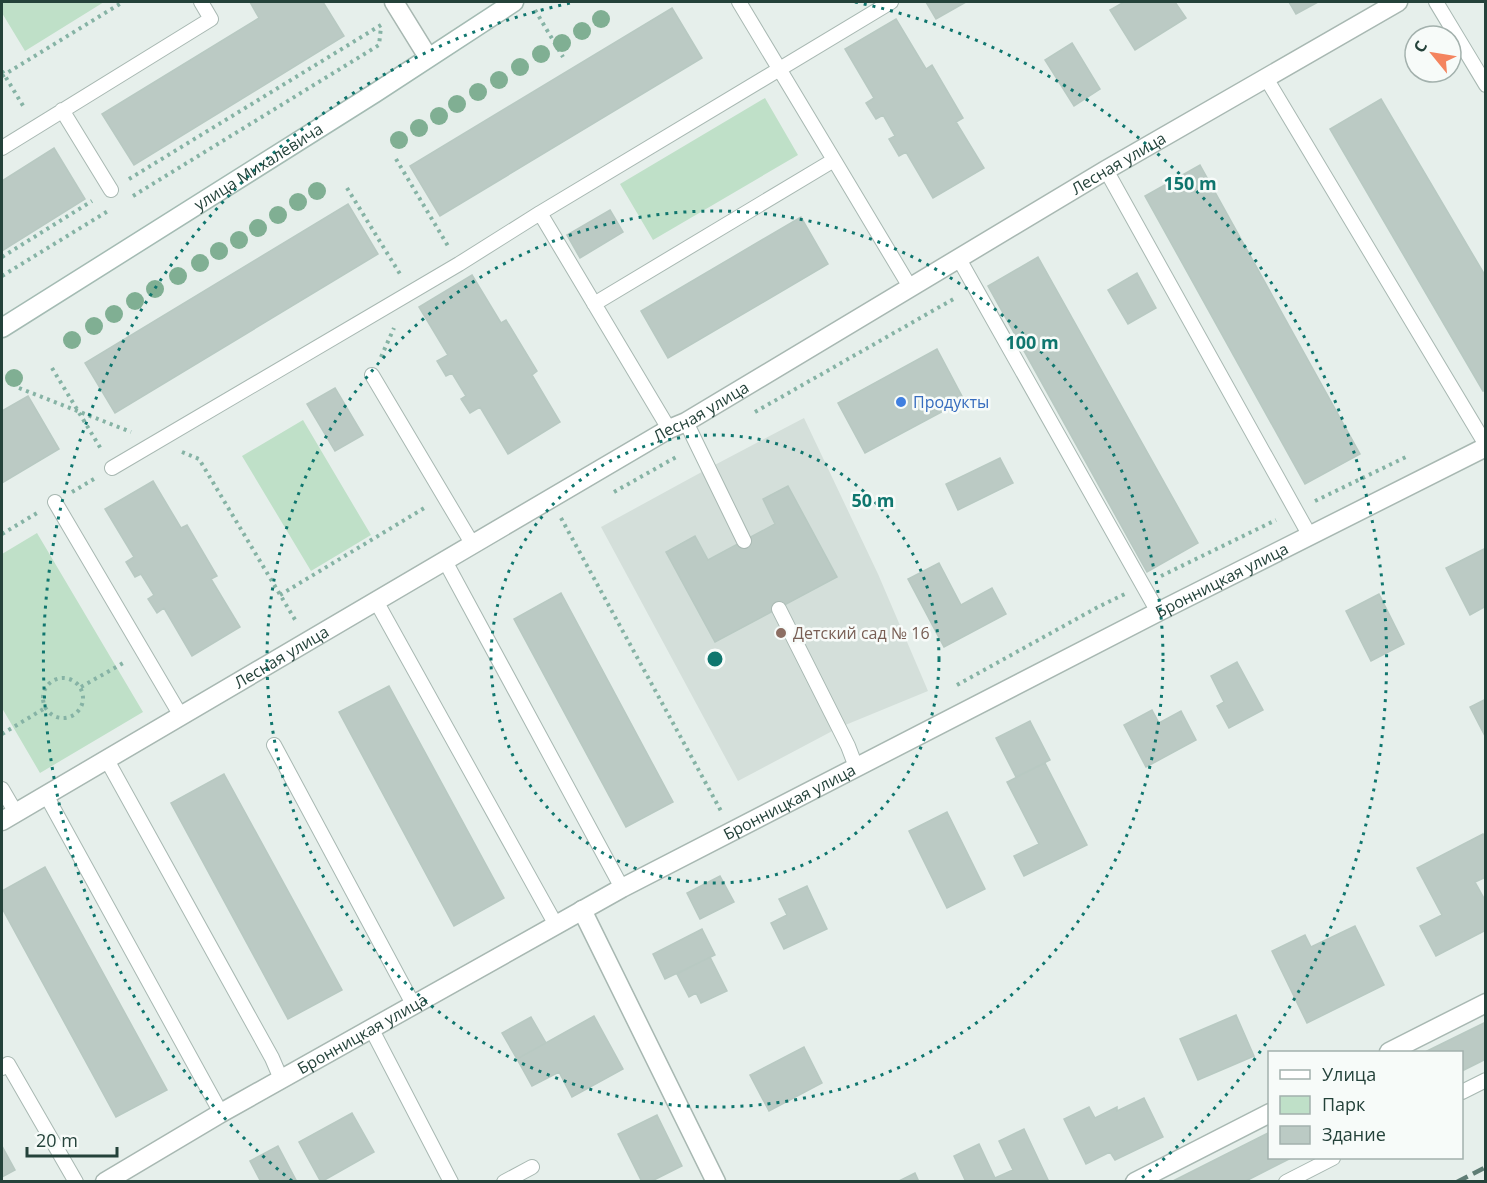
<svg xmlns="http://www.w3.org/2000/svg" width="1487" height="1183" font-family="'Open Sans',sans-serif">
  <rect width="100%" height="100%" fill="#e6efeb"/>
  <!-- built -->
  <path fill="#d4dfda" d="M804,418l74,156 50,117 -90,37 -100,53 -137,-254 108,-59z"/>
  <!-- green -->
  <path fill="#bfe0c8" d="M2,2h102l-79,49 -23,-38z
    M765,98l33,57 -145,85 -33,-56z
    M303,420l68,115 -60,36 -69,-115z
    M37,533l106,179 -103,61 -38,-65v-154z"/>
  <!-- building -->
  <path fill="#bbcac4" stroke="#b8c9c2" stroke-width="1.5" d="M250,2h73l21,34 -210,129 -32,-51 157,-96z
    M926,2h40l-30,17z
    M1124,2h51l11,16 -51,32 -25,-40z
    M1289,2h29l-22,12z
    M672,8l30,50 -262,158 -30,-50z
    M896,19l30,50 6,-4 31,53 -7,4 28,46 -51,30 -27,-46 -7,4 -10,-17 6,-3 -12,-21 -7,4 -10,-16 8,-5 -29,-49z
    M1072,43l28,46 -26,17 -29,-46z
    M1381,99l105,178v113l-3,1 -153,-262z
    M54,148l31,51 -83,52v-70z
    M1200,165l160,289 -55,30 -160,-288z
    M348,204l30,50 -263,159 -30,-50z
    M610,210l13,22 -43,26 -13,-23z
    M801,217l27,47 -160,94 -27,-47z
    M1038,257l160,286 -51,29 -159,-286z
    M1137,273l19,35 -28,16 -20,-34z
    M472,275l29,48 5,-3 31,51 -5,4 28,47 -52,32 -28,-47 -10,6 -9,-14 5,-3 -14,-23 -6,3 -9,-15 11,-6 -29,-48z
    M937,349l27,51 -99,53 -27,-50z
    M335,388l28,47 -28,16 -28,-47z
    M28,396l31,53 -57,34v-72z
    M1000,458l13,25 -55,27 -12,-26z
    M153,481l28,47 6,-3 30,51 -6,3 29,48 -48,29 -28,-48 -7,5 -9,-14 6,-4 -13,-21 -6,3 -9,-15 8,-5 -29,-48z
    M788,486l49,91 -122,65 -49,-90 29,-16 13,24 67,-36 -12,-25z
    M1486,548v58l-16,9 -24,-47z
    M939,563l22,42 31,-17 14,26 -62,33 -36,-68z
    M561,593l112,209 -47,25 -112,-208z
    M1379,594l25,50 -33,17 -25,-50z
    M1237,662l26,48 -34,18 -12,-22 7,-4 -13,-26z
    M389,686l115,212 -50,28 -115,-214z
    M1486,699v39l-16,-31z
    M1152,710l7,13 22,-12 15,29 -50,27 -22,-42z
    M1030,721l20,39 -34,17 -20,-39z
    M1045,763l42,82 -63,31 -10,-20 25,-12 -32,-62z
    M224,774l118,216 -54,29 -117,-216z
    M947,812l38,77 -38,19 -38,-77z
    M1483,834l3,4v39l-11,5 11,20v28l-50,26 -16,-30 22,-11 -25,-47z
    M45,867l122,223 -51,27 -114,-209v-17z
    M720,876l14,26 -34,17 -13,-26z
    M807,886l20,43 -43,20 -13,-26 16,-8 -8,-16z
    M1355,926l29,59 -77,38 -35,-72 33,-16 6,12z
    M702,929l13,26 -50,24 -12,-25z
    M710,957l17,34 -26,12 -5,-10 -7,4 -12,-23z
    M1236,1015l18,41 -56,24 -18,-41z
    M594,1016l29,53 -51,28 -13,-25 -27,14 -15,-27z
    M531,1017l15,26 -29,16 -15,-26z
    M1486,1022v37l-24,12v-19h-37z
    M804,1047l18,36 -53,28 -19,-36z
    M1144,1098l19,39 -48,23 -5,-8 -24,12 -22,-45 25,-12 6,11 22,-11v4z
    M352,1113l22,39 -53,30 -22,-40z
    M657,1115l25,51 -32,16h-8l-24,-48z
    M1024,1129l25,53h-83l-12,-26 25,-12 16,34 18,-8 -14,-29z
    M1270,1132v26h21l-47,24h-73z
    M2,1146l13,24 -13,7z
    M278,1146l19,36h-36l-11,-21z
    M915,1173l4,9h-22z"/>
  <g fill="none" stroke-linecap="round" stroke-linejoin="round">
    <!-- lane casing -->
    <g stroke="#a8b8b2" stroke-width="16">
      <path id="lane" d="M739,2l95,158
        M1436,2l50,83
        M1266,78l220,367
        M62,110l49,80
        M2,148l209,-129 -10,-17
        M1106,170l204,366
        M959,259l199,353
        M594,304l240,-144 76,127
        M372,375l101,170
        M686,422l58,119
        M669,429l-129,-216 351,-211
        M112,468l347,-204 81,-51
        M55,502l126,214
        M445,561l177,327
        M376,601l180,324
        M779,609l69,137 8,21
        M274,745l139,259
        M107,760l165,298 9,21
        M2,789l14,24
        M46,795l175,318
        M371,1028l80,154
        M2,1068l6,-4 68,118
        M1462,1092l24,-12
        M504,1182l28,-15
        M1286,1182l47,-24"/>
    </g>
    <!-- street casing -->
    <g stroke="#a8b8b2" stroke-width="21">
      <g id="street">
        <path d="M394,2l34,55"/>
        <path id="s1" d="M2,821l667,-392 17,-7 420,-252 292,-168"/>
        <path d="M582,910l134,272"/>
        <path d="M1389,1052l97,-49"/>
        <path id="s2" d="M105,1182l116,-69 401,-225 536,-276 328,-165"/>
        <path d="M1135,1182l135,-69"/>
      </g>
    </g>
    <!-- secondary casing -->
    <g stroke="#a4bbb3" stroke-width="21">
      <g id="secondary">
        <path id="s3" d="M2,328l373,-235 139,-91"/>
      </g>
    </g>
    <!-- path -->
    <path stroke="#86b3a5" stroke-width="4" stroke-dasharray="3 4.5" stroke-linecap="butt" d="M535,10l28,47
      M2,71l23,38
      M2,76l121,-74
      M396,159l52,87
      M129,179l252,-154
      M347,188l53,86
      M133,196l246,-151 2,-18
      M2,257l90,-56
      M2,276l106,-65
      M381,357l13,-29
      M52,368l49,81
      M19,388l112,44
      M755,412l202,-115
      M182,452l17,7 98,164
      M72,492l22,-13
      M614,492l64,-36
      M1315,501l93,-45
      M561,518l160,293
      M2,534l35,-21
      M1161,576l115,-56
      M280,595l146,-88
      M43 698a20 20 0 1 1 40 0a20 20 0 1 1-40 0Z
      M957,685l141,-78 27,-13
      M81,687l44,-25
      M2,734l43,-26"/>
    <!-- lane -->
    <use href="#lane" stroke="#fff" stroke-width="14"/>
    <!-- street -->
    <use href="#street" stroke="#fff" stroke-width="18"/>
    <!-- secondary -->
    <use href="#secondary" stroke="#fff" stroke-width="18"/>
    <!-- rail -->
    <path stroke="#5f7d75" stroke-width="4.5" stroke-dasharray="12 6" stroke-linecap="butt" d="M1457,1182l29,-15"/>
  </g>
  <!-- trees -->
  <g fill="#80af93">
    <circle cx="601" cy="19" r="9"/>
    <circle cx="582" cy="31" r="9"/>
    <circle cx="562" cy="43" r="9"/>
    <circle cx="541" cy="54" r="9"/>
    <circle cx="520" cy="67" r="9"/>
    <circle cx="499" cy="80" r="9"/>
    <circle cx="478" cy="92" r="9"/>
    <circle cx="457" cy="104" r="9"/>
    <circle cx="439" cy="116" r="9"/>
    <circle cx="419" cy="128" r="9"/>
    <circle cx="399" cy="140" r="9"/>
    <circle cx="317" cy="191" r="9"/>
    <circle cx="298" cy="202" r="9"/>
    <circle cx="278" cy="215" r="9"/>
    <circle cx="258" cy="228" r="9"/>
    <circle cx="239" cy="240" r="9"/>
    <circle cx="219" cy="251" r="9"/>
    <circle cx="200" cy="263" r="9"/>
    <circle cx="178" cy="276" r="9"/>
    <circle cx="155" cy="289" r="9"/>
    <circle cx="135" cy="301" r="9"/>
    <circle cx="114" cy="314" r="9"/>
    <circle cx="94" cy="326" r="9"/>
    <circle cx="72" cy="340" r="9"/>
    <circle cx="14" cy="378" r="9"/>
  </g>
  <!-- distance rings -->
  <g fill="none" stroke="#0f766e" stroke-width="3" stroke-dasharray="3 6">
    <circle cx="715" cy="659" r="224"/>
    <circle cx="715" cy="659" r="448"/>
    <path d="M292 1181A672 672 0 0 1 575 2M855 2A672 672 0 0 1 1138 1181"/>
  </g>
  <!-- markers -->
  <circle fill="#3f7fe0" stroke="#f7fbf9" stroke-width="2" cx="901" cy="402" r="6"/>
  <circle fill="#8d6e63" stroke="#f7fbf9" stroke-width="2" cx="781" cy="633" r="6"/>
  <g text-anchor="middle" stroke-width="5" stroke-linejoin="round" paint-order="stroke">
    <!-- street labels -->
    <g font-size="16" fill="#24423a" stroke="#f7fbf9">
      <text dy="6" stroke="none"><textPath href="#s1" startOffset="1296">Лесная улица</textPath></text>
      <text dy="6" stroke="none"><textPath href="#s3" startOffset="303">улица Михалевича</textPath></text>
      <text dy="6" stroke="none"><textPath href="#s1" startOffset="810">Лесная улица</textPath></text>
      <text dy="6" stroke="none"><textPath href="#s2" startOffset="1269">Бронницкая улица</textPath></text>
      <text dy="6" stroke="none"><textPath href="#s1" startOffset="324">Лесная улица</textPath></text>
      <text dy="6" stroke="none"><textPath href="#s2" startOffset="783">Бронницкая улица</textPath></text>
      <text dy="6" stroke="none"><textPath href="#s2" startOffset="297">Бронницкая улица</textPath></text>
    </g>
    <!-- shop labels -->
    <g font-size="16" fill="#366cbe" stroke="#f7fbf9" text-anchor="start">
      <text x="913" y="408">Продукты</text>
    </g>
    <!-- education labels -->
    <g font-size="16" fill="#785e54" stroke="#f7fbf9" text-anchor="start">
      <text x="793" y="639">Детский сад № 16</text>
    </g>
  </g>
  <circle cx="715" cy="659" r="9" fill="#0f766e" stroke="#f7fbf9" stroke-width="3"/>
  <g font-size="18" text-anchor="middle" font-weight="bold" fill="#0f766e" stroke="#f7fbf9" stroke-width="5" stroke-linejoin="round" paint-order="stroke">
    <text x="1190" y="190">150 m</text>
    <text x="1032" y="349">100 m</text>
    <text x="873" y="507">50 m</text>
  </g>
  <!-- border -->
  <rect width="1487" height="1183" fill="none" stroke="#24423a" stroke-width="6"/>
  <!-- legend -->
  <rect x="1268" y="1051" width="195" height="108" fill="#f7fbf9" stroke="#a3b1ad" stroke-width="1.5"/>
  <rect x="1280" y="1070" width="30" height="9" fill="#ffffff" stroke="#a3b1ad" stroke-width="1.5"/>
  <text x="1322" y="1081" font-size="18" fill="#24423a">Улица</text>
  <rect x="1280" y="1096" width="30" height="18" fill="#bfe0c8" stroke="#a3b1ad" stroke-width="1.5"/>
  <text x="1322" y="1111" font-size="18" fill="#24423a">Парк</text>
  <rect x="1280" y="1126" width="30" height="18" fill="#bbcac4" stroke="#a3b1ad" stroke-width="1.5"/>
  <text x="1322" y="1141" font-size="18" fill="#24423a">Здание</text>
  <!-- north arrow -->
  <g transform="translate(1433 54) rotate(300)"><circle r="28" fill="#f7fbf9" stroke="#a3b1ad" stroke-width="1.5"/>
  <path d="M0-4.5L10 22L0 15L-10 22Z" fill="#f4845f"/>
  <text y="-9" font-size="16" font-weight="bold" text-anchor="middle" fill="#24423a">С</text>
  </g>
  <!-- scale -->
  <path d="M27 1147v9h90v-9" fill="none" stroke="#24423a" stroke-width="3"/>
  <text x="36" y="1147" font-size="18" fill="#24423a" stroke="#f7fbf9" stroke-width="4.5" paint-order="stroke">20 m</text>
</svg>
